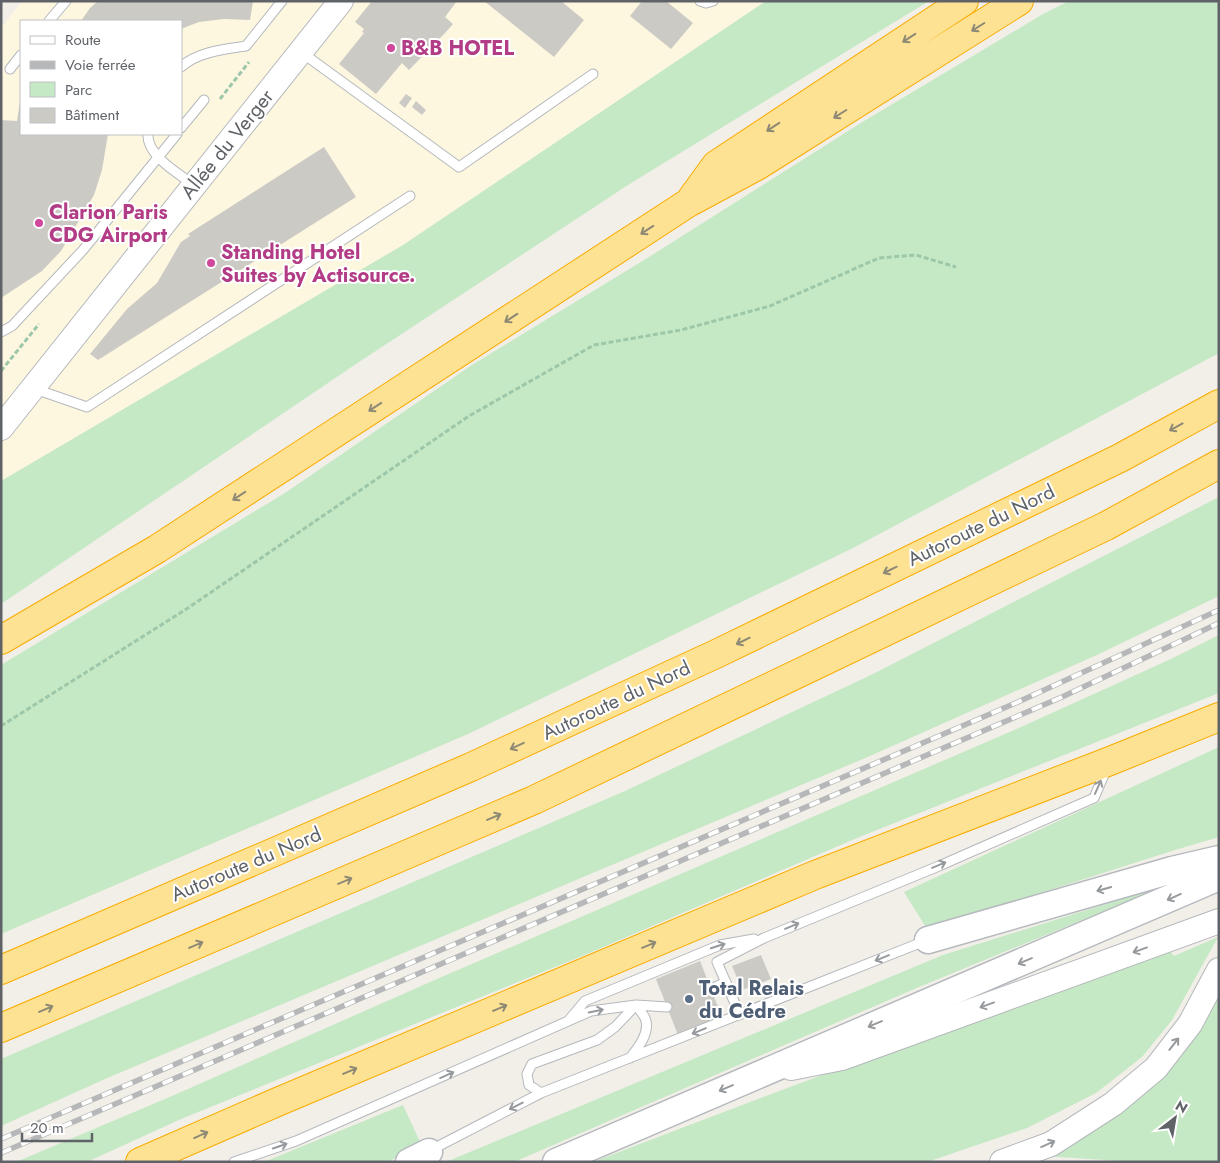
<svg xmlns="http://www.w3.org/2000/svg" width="1220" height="1163" font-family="Jost,sans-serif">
  <rect width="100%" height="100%" fill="#f1efe8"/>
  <!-- commercial -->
  <path fill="#fef7e0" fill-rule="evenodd" d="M22,1h752l-773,516v-489zM21,21h160v113h-160z"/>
  <!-- green -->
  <path fill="#c5e8c5" d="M766,1h163l-301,184 -269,177 -358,242v-123l402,-236z
    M1069,1h150v352l-366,195 -385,186 -467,200v-269l284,-172 187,-128 177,-108 215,-136 179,-107z
    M1219,497v99l-120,58 -229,102 -765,323 -104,47v-67l624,-268 248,-117z
    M1219,635v58l-362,145 -270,116 -406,165 -94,43h-71l156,-66 265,-117 575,-248 159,-72z
    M1219,747v90l-44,13 -248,79 -23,-37z
    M1170,884l-251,103 -405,175h-68l497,-207z
    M1218,937l-46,83 -30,37 -46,36 -69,35 -100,34h-334c190,-74 382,-143 573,-215l8,9z
    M1219,988v174h-83l-93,-6 55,-32z
    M403,1105l18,39 -33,18h-124z"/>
  <!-- building -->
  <path fill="#cccac5" d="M98,1h155l-3,19 -26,-1 -25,3 -18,7v-8h-100l9,-13z
    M372,1h85l-12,16 8,7 -7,8 -37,38 -7,-7 -26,31 -37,-30 25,-31 -2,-1 2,-3 -9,-7z
    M484,1h77l23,19 -30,37z
    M642,1h24l27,22 -22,26 -41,-33z
    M406,94l6,4 -7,10 -6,-5z
    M20,101l1,33h87l-6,36 -8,25 -33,56 -19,20 -41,27v-178l16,1z
    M416,101l10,9 -4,5 -10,-8z
    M324,147l32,50 -258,163 -8,-6 37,-45 30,-26 24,-41 9,-6 -2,-2z
    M761,955l10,24 -29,11 -10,-24z
    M700,961l22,56 -44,18 -22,-56z"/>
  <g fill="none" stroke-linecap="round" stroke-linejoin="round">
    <!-- service casing -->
    <g stroke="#b5b8bc" stroke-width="11">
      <path id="service" d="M700,1l6,2 7,-2
        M49,21l17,-20
        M301,52l158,115 134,-93
        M181,67c16,-15 44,-18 65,-21l36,-45
        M10,69l11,-14
        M181,128l23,-28
        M148,134c-2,21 31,40 46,51
        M1,332l11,-6 71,-76 94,-116
        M35,389l52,18 323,-211
        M711,989l15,-7
        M740,1015l-23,-53 47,-24 175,-72 155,-68 12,-28
        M569,1020l16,-19 135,-56 34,-6
        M541,1093l-12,-8 -2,-11 5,-10 65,-24 18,-13 21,-22c3,4 7,9 9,13 6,14 -7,30 -15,40
        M431,1150l110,-57 384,-152
        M234,1162l62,-21 295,-130 45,-6 31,2"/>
    </g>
    <!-- tertiary casing -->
    <g stroke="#b5b8bc" stroke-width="26">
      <path id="tertiary" d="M1,428l340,-427
        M791,1068l51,-10 377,-137
        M1002,1162l49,-18 62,-40 43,-36 34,-44 29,-54"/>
    </g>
    <!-- secondary casing -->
    <g stroke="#b6babf" stroke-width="29">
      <path id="secondary" d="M928,940l244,-70 47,-11
        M409,1162l20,-10
        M556,1162l663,-285"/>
    </g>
    <!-- motorway casing -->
    <g stroke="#f9ab00" stroke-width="30">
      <path id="motorway" d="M692,198l24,-33 248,-164
        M1,640l156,-91 531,-346 69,-37 262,-165
        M1,970l470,-203 245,-113 404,-196 99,-54
        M1,1028l533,-228 572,-274 113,-62
        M140,1162l135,-59 540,-228 295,-114 109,-44"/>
    </g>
    <!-- path -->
    <path stroke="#9cc7a9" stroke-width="3" stroke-dasharray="5 2.5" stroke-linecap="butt" d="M220,99l29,-37
      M1,371l38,-47
      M1,726l187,-118 281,-192 125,-71 87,-15 89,-24 109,-48 37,-3 40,12"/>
    <!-- service -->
    <use href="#service" stroke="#fff" stroke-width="9"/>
    <!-- tertiary -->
    <use href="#tertiary" stroke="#fff" stroke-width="24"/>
    <!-- secondary -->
    <use href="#secondary" stroke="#fff" stroke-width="26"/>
    <!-- motorway -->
    <use href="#motorway" stroke="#fde293" stroke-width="28"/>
    <!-- rail casing -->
    <g stroke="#b6b7b8" stroke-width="5.5">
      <path id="rail" d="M1,1139l1017,-437 201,-92
        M1,1153l1061,-456 157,-74"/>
    </g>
    <!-- rail -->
    <use href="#rail" stroke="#fff" stroke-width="4" stroke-dasharray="11" stroke-linecap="butt"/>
  </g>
  <!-- one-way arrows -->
  <defs><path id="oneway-shaft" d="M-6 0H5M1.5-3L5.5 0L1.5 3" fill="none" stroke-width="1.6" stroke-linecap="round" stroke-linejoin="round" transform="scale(1.25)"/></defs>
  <g stroke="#8e8975">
    <use href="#oneway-shaft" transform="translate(978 27) rotate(148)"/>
    <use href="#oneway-shaft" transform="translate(909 38) rotate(147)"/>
    <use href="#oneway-shaft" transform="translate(840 114) rotate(148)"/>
    <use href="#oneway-shaft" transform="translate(773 127) rotate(147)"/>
    <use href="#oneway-shaft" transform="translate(647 230) rotate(147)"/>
    <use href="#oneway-shaft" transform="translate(511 318) rotate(147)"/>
    <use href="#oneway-shaft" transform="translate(375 407) rotate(147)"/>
    <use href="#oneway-shaft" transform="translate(1176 427) rotate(151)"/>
    <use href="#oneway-shaft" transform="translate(239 496) rotate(147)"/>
    <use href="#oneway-shaft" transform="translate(890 570) rotate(154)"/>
    <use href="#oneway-shaft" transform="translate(743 641) rotate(154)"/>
    <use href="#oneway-shaft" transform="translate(517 746) rotate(155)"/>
    <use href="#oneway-shaft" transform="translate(494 817) rotate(-23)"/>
    <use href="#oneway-shaft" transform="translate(345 881) rotate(-23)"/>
    <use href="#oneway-shaft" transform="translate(196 945) rotate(-23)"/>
    <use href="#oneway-shaft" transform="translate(649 945) rotate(-23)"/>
    <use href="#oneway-shaft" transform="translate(500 1008) rotate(-23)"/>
    <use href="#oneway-shaft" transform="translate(46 1009) rotate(-23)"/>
    <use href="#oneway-shaft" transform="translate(350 1071) rotate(-23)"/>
    <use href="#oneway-shaft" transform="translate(201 1135) rotate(-24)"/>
  </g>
  <g stroke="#979a9d">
    <use href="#oneway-shaft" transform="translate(1098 787) rotate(-66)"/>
    <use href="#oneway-shaft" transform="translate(939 865) rotate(-22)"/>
    <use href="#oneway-shaft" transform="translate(1104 889) rotate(164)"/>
    <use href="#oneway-shaft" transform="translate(1174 897) rotate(156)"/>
    <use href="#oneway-shaft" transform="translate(792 926) rotate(-23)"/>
    <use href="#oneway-shaft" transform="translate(718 946) rotate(-18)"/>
    <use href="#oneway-shaft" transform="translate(1140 950) rotate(160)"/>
    <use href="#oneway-shaft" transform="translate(882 958) rotate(158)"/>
    <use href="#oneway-shaft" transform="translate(1025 961) rotate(157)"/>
    <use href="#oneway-shaft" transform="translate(987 1005) rotate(160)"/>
    <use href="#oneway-shaft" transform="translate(596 1011) rotate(-11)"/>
    <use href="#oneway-shaft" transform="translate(875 1024) rotate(157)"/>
    <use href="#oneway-shaft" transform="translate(699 1031) rotate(158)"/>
    <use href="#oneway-shaft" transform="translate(1174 1044) rotate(-52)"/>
    <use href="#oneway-shaft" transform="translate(447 1075) rotate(-24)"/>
    <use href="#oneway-shaft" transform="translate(726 1088) rotate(157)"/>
    <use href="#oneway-shaft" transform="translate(516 1106) rotate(153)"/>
    <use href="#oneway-shaft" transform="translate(1048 1144) rotate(-24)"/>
    <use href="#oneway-shaft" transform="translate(280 1146) rotate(-19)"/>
  </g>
  <!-- markers -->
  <g fill="#d1479c" stroke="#fff" stroke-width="2">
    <circle cx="391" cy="48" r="5"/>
    <circle cx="39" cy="223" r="5"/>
    <circle cx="211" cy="263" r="5"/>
  </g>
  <circle fill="#5c6f8a" stroke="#fff" stroke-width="2" cx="689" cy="999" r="5"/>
  <g text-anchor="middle" stroke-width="4" stroke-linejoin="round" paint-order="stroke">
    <!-- hotel labels -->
    <g font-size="20" font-weight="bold" fill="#b23c85" stroke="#fff" text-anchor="start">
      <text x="401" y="55">B&amp;B HOTEL</text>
      <text x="49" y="219">Clarion Paris<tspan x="49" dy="23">CDG Airport</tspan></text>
      <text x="221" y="259">Standing Hotel<tspan x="221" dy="23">Suites by Actisource.</tspan></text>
    </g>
    <!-- street labels -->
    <g font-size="20" fill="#5f6368" stroke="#fff">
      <text transform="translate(227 144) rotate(-51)" y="7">Allée du Verger</text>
      <text transform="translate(981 525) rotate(-26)" y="7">Autoroute du Nord</text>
      <text transform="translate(616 700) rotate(-25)" y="7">Autoroute du Nord</text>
      <text transform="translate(246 864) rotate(-23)" y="7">Autoroute du Nord</text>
    </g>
    <!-- service labels -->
    <g font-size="20" font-weight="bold" fill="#4e5e75" stroke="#fff" text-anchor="start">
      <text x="699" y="995">Total Relais<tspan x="699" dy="23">du Cédre</tspan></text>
    </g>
  </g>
  <!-- border -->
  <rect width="1220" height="1163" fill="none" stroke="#5f6368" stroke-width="5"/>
  <!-- legend -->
  <rect x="20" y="20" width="162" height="115" fill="#ffffff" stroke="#bfc1c3"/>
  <rect x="30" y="36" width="25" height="8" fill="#ffffff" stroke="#bfc1c3"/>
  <text x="65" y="45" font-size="15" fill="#5f6368">Route</text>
  <rect x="30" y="61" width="25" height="8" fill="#b6b7b8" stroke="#bfc1c3"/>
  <text x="65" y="70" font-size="15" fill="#5f6368">Voie ferrée</text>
  <rect x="30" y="82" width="25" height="15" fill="#c5e8c5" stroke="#bfc1c3"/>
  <text x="65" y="95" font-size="15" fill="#5f6368">Parc</text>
  <rect x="30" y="108" width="25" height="15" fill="#cccac5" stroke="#bfc1c3"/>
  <text x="65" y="120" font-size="15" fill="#5f6368">Bâtiment</text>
  <!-- north arrow -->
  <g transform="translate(1175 1118) rotate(31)" stroke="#ffffff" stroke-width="4" paint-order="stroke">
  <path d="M0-4L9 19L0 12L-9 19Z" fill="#5f6368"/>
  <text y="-8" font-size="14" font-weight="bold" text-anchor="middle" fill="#5f6368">N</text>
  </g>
  <!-- scale -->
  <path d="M22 1133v8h70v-8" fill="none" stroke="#5f6368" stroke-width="2.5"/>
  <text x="30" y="1133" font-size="15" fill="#5f6368" stroke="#ffffff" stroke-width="4" paint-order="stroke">20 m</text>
</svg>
